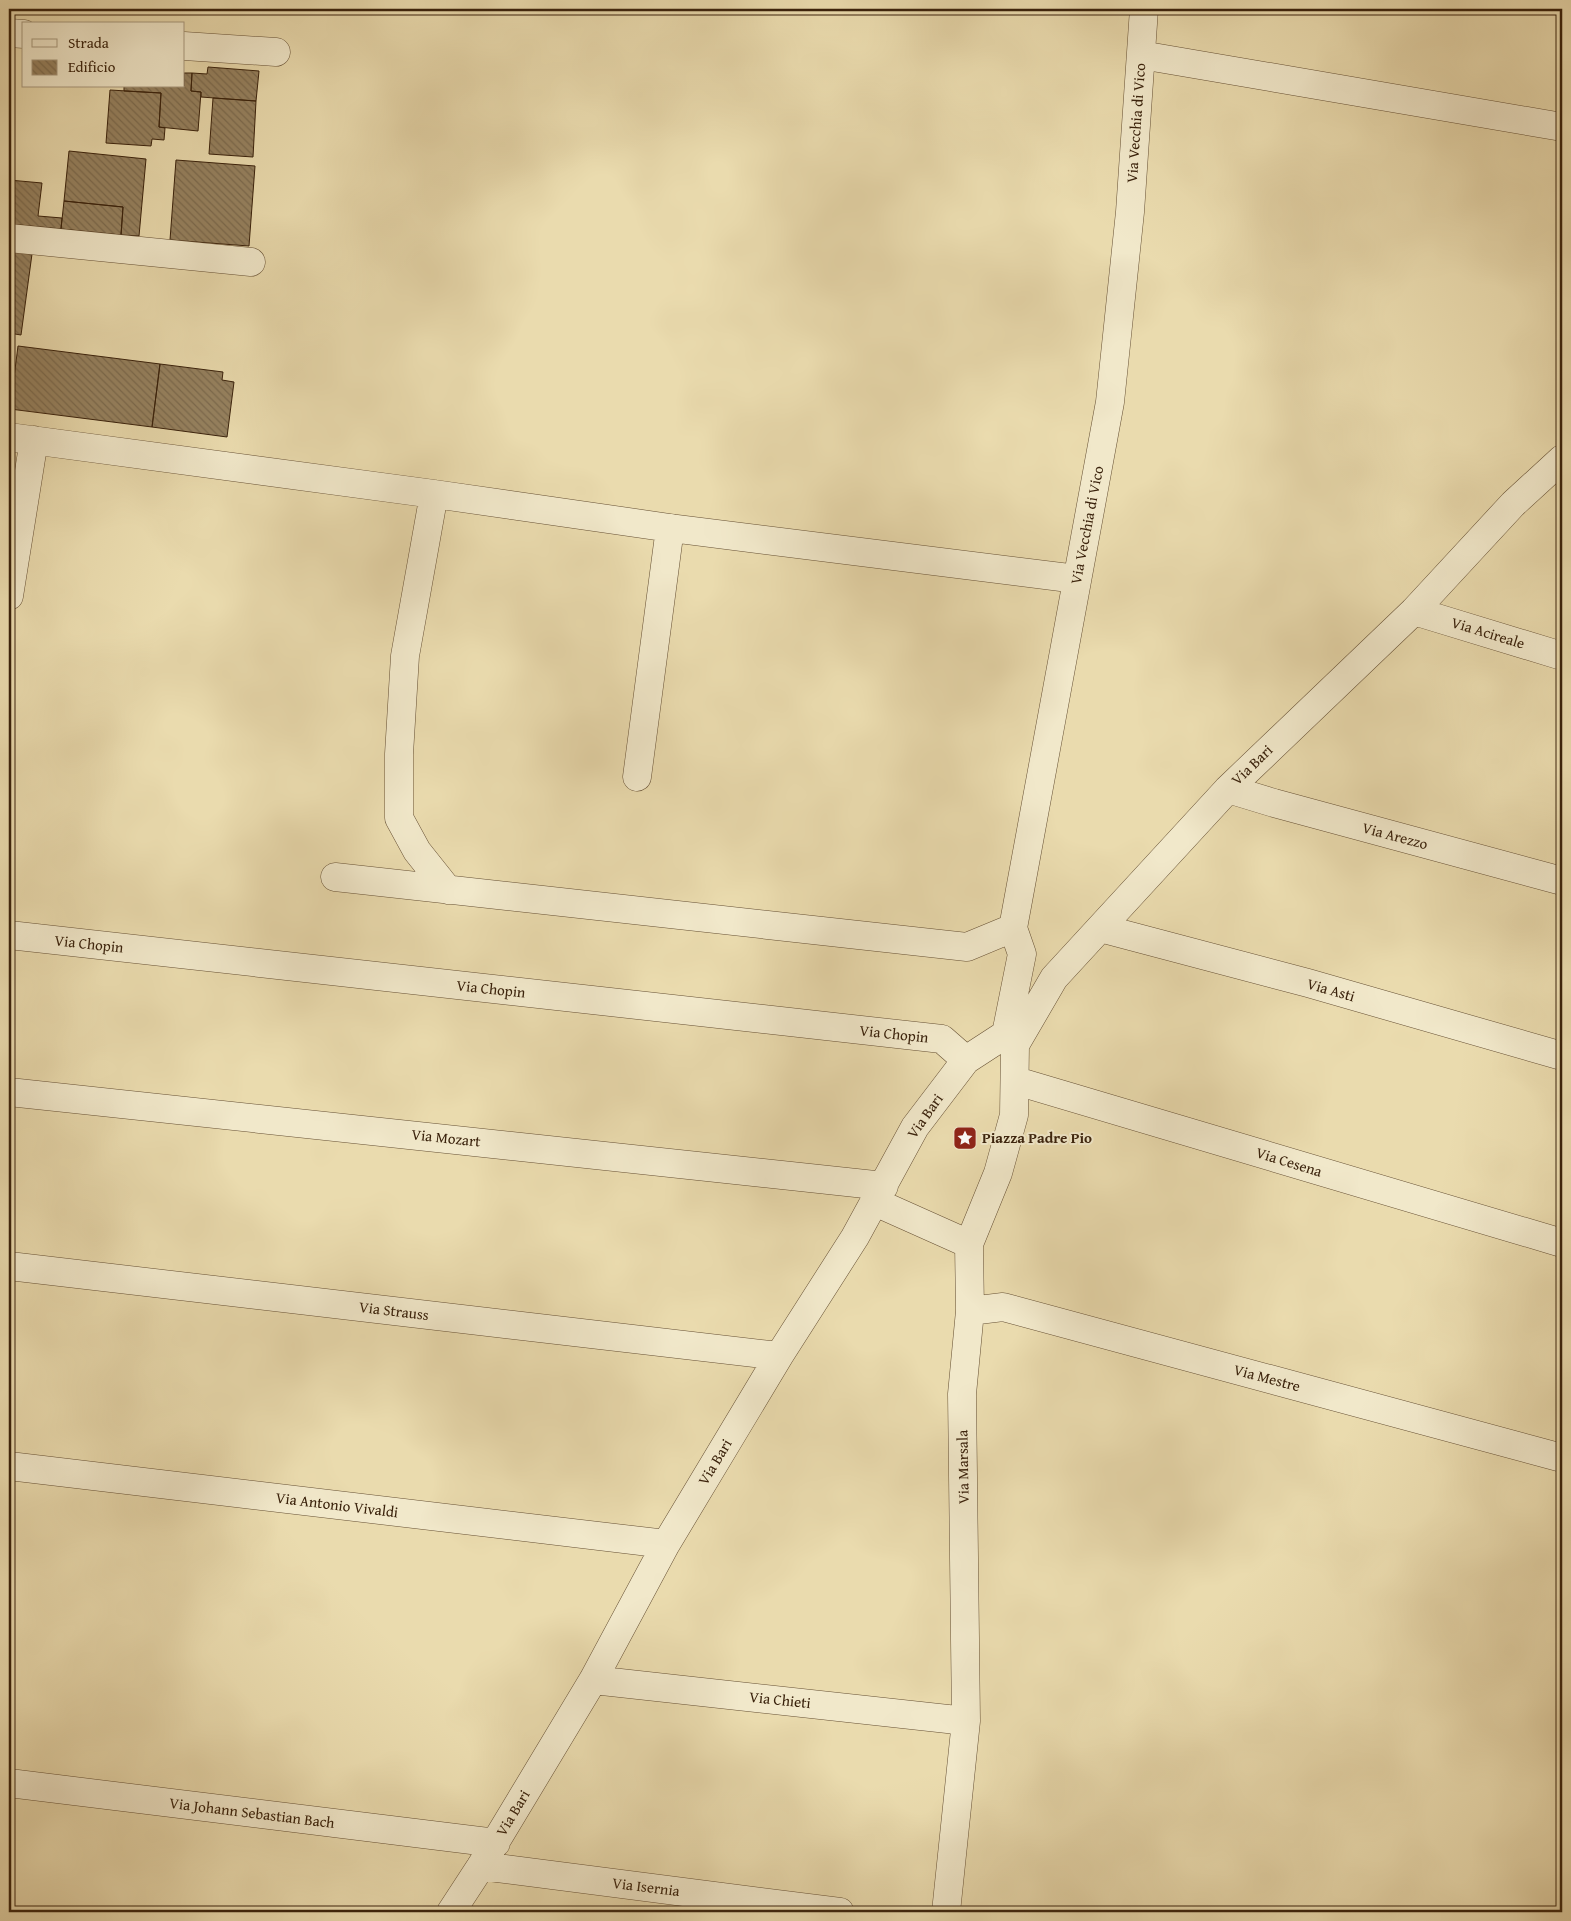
<svg xmlns="http://www.w3.org/2000/svg" width="1571" height="1921" font-family="'Gentium Book Plus',serif">
  <defs>
    <pattern id="building-back-hatch" width="6" height="6" patternUnits="userSpaceOnUse" patternTransform="scale(1.25)"><rect width="6" height="6" fill="#968260"/><path d="M-1 5l2 2M0 0l6 6M5-1l2 2" fill="none" stroke="#7b6a4e"/></pattern>
  </defs>
  <rect width="100%" height="100%" fill="#eadbae"/>
  <filter id="stains"><feTurbulence type="fractalNoise" baseFrequency=".004" numOctaves="4"/><feColorMatrix values="0 0 0 0 .2 0 0 0 0 .09 0 0 0 0 .02 0 0 0 .5 -.17"/></filter>
  <radialGradient id="worn" r=".72"><stop offset=".6" stop-color="#630" stop-opacity="0"/><stop offset="1" stop-color="#630" stop-opacity=".3"/></radialGradient>
  <!-- building -->
  <path fill="url(#building-back-hatch)" stroke="#3a220c" d="M208,67l51,4 -3,30 -55,-4v-5l-10,-1 1,-18 15,1z
    M184,73h8l-1,18 10,1 -3,39 -39,-4 2,-34 -37,-2v-5h60z
    M110,90l51,3 -2,34 6,1 -1,12 -12,-1 -1,7 -45,-3z
    M213,98l43,3 -3,56 -44,-3z
    M69,151l77,8 -7,77 -18,-1 2,-28 -59,-6z
    M176,160l79,6 -6,80 -79,-6z
    M9,180l33,3 -4,33 24,2 -1,11 -52,-5z
    M64,201l59,6 -2,28 -60,-6z
    M9,251l23,3 -11,81 -12,-2z
    M18,346l142,18 -8,63 -142,-18z
    M160,364l63,8 -1,8 12,2 -7,55 -75,-10z"/>
  <g fill="none" stroke-linecap="round" stroke-linejoin="round">
    <!-- minor casing -->
    <g stroke="#665034" stroke-width="29">
      <path id="minor" d="M9,33l15,1
        M184,46l92,6
        M1141,55l421,72
        M9,238l242,24
        M9,437l425,57 236,34 407,51
        M434,494l-29,162 -6,98v64l18,33 31,39
        M9,596l25,-156
        M1414,611l148,45
        M637,777l33,-249
        M1228,789l46,14 288,78
        M335,877l632,70 46,-19
        M1100,928l208,55 254,73
        M9,935l933,104 24,21
        M1006,1034l16,-80 -9,-26 97,-526 20,-190 14,-203
        M1015,1045l39,-67 174,-189 186,-178 99,-107 49,-45
        M1016,1081l546,162
        M9,1092l875,94
        M875,1202l94,42
        M9,1266l770,90
        M970,1311l33,-4 559,151
        M9,1466l657,78
        M593,1680l373,41
        M9,1783l487,60
        M481,1866l359,46
        M451,1912l30,-46 112,-186 73,-136 113,-188 76,-119 60,-110 51,-67 40,-26
        M946,1912l20,-191 -4,-327 8,-83 -1,-67 29,-71 16,-58 1,-70 -3,-9 -6,-2"/>
    </g>
    <!-- minor -->
    <use href="#minor" stroke="#f1e8ca" stroke-width="28"/>
  </g>
  <!-- icons -->
  <defs>
    <g id="sight-square" transform="scale(1.25)"><rect x="-9" y="-9" width="18" height="18" rx="4" fill="#8f2418" stroke="#f1e8ca"/><path d="M0-6L1.8-2.2L6-1.7L2.9 1.2L3.7 5.4L0 3.3L-3.7 5.4L-2.9 1.2L-6-1.7L-1.8-2.2Z" fill="#fff"/></g>
  </defs>
  <g fill-rule="evenodd">
    <use href="#sight-square" x="965" y="1138"/>
  </g>
  <g text-anchor="middle" stroke-width="4" stroke-linejoin="round" paint-order="stroke">
    <!-- street labels -->
    <g font-size="15" fill="#3a220c" stroke="#f1e8ca">
      <text transform="translate(1136 123) rotate(-86)" y="5">Via Vecchia di Vico</text>
      <text transform="translate(1087 525) rotate(-79)" y="5">Via Vecchia di Vico</text>
      <text transform="translate(1488 633) rotate(17)" y="5">Via Acireale</text>
      <text transform="translate(1252 765) rotate(-44)" y="5">Via Bari</text>
      <text transform="translate(1395 836) rotate(15)" y="5">Via Arezzo</text>
      <text transform="translate(89 944) rotate(6)" y="5">Via Chopin</text>
      <text transform="translate(491 989) rotate(6)" y="5">Via Chopin</text>
      <text transform="translate(1331 990) rotate(16)" y="5">Via Asti</text>
      <text transform="translate(894 1034) rotate(6)" y="5">Via Chopin</text>
      <text transform="translate(925 1116) rotate(-55)" y="5">Via Bari</text>
      <text transform="translate(446 1138) rotate(6)" y="5">Via Mozart</text>
      <text transform="translate(1289 1162) rotate(17)" y="5">Via Cesena</text>
      <text transform="translate(394 1311) rotate(7)" y="5">Via Strauss</text>
      <text transform="translate(1267 1378) rotate(15)" y="5">Via Mestre</text>
      <text transform="translate(715 1462) rotate(-59)" y="5">Via Bari</text>
      <text transform="translate(963 1467) rotate(-91)" y="5">Via Marsala</text>
      <text transform="translate(337 1505) rotate(7)" y="5">Via Antonio Vivaldi</text>
      <text transform="translate(780 1700) rotate(6)" y="5">Via Chieti</text>
      <text transform="translate(252 1813) rotate(7)" y="5">Via Johann Sebastian Bach</text>
      <text transform="translate(513 1813) rotate(-59)" y="5">Via Bari</text>
      <text transform="translate(646 1887) rotate(7)" y="5">Via Isernia</text>
    </g>
    <!-- poi labels -->
    <g font-size="15" font-weight="bold" fill="#3a220c" stroke="#f1e8ca" text-anchor="start">
      <text x="982" y="1143">Piazza Padre Pio</text>
    </g>
  </g>
  <!-- margin -->
  <rect width="1571" height="1921" fill="none" stroke="#eadbae" stroke-width="30"/>
  <rect x="10" y="10" width="1551" height="1901" fill="none" stroke="#3a220c" stroke-width="2.5"/>
  <rect x="15" y="15" width="1541" height="1891" fill="none" stroke="#3a220c"/>
  <!-- legend -->
  <rect x="22" y="22" width="162" height="65" fill="#f1e8ca" stroke="#a8997e"/>
  <rect x="32" y="39" width="25" height="8" fill="#f1e8ca" stroke="#a8997e"/>
  <text x="68" y="48" font-size="15" fill="#3a220c">Strada</text>
  <rect x="32" y="60" width="25" height="15" fill="url(#building-back-hatch)" stroke="#a8997e"/>
  <text x="68" y="72" font-size="15" fill="#3a220c">Edificio</text>
  <rect width="100%" height="100%" filter="url(#stains)"/>
  <rect width="100%" height="100%" fill="url(#worn)"/>
</svg>
